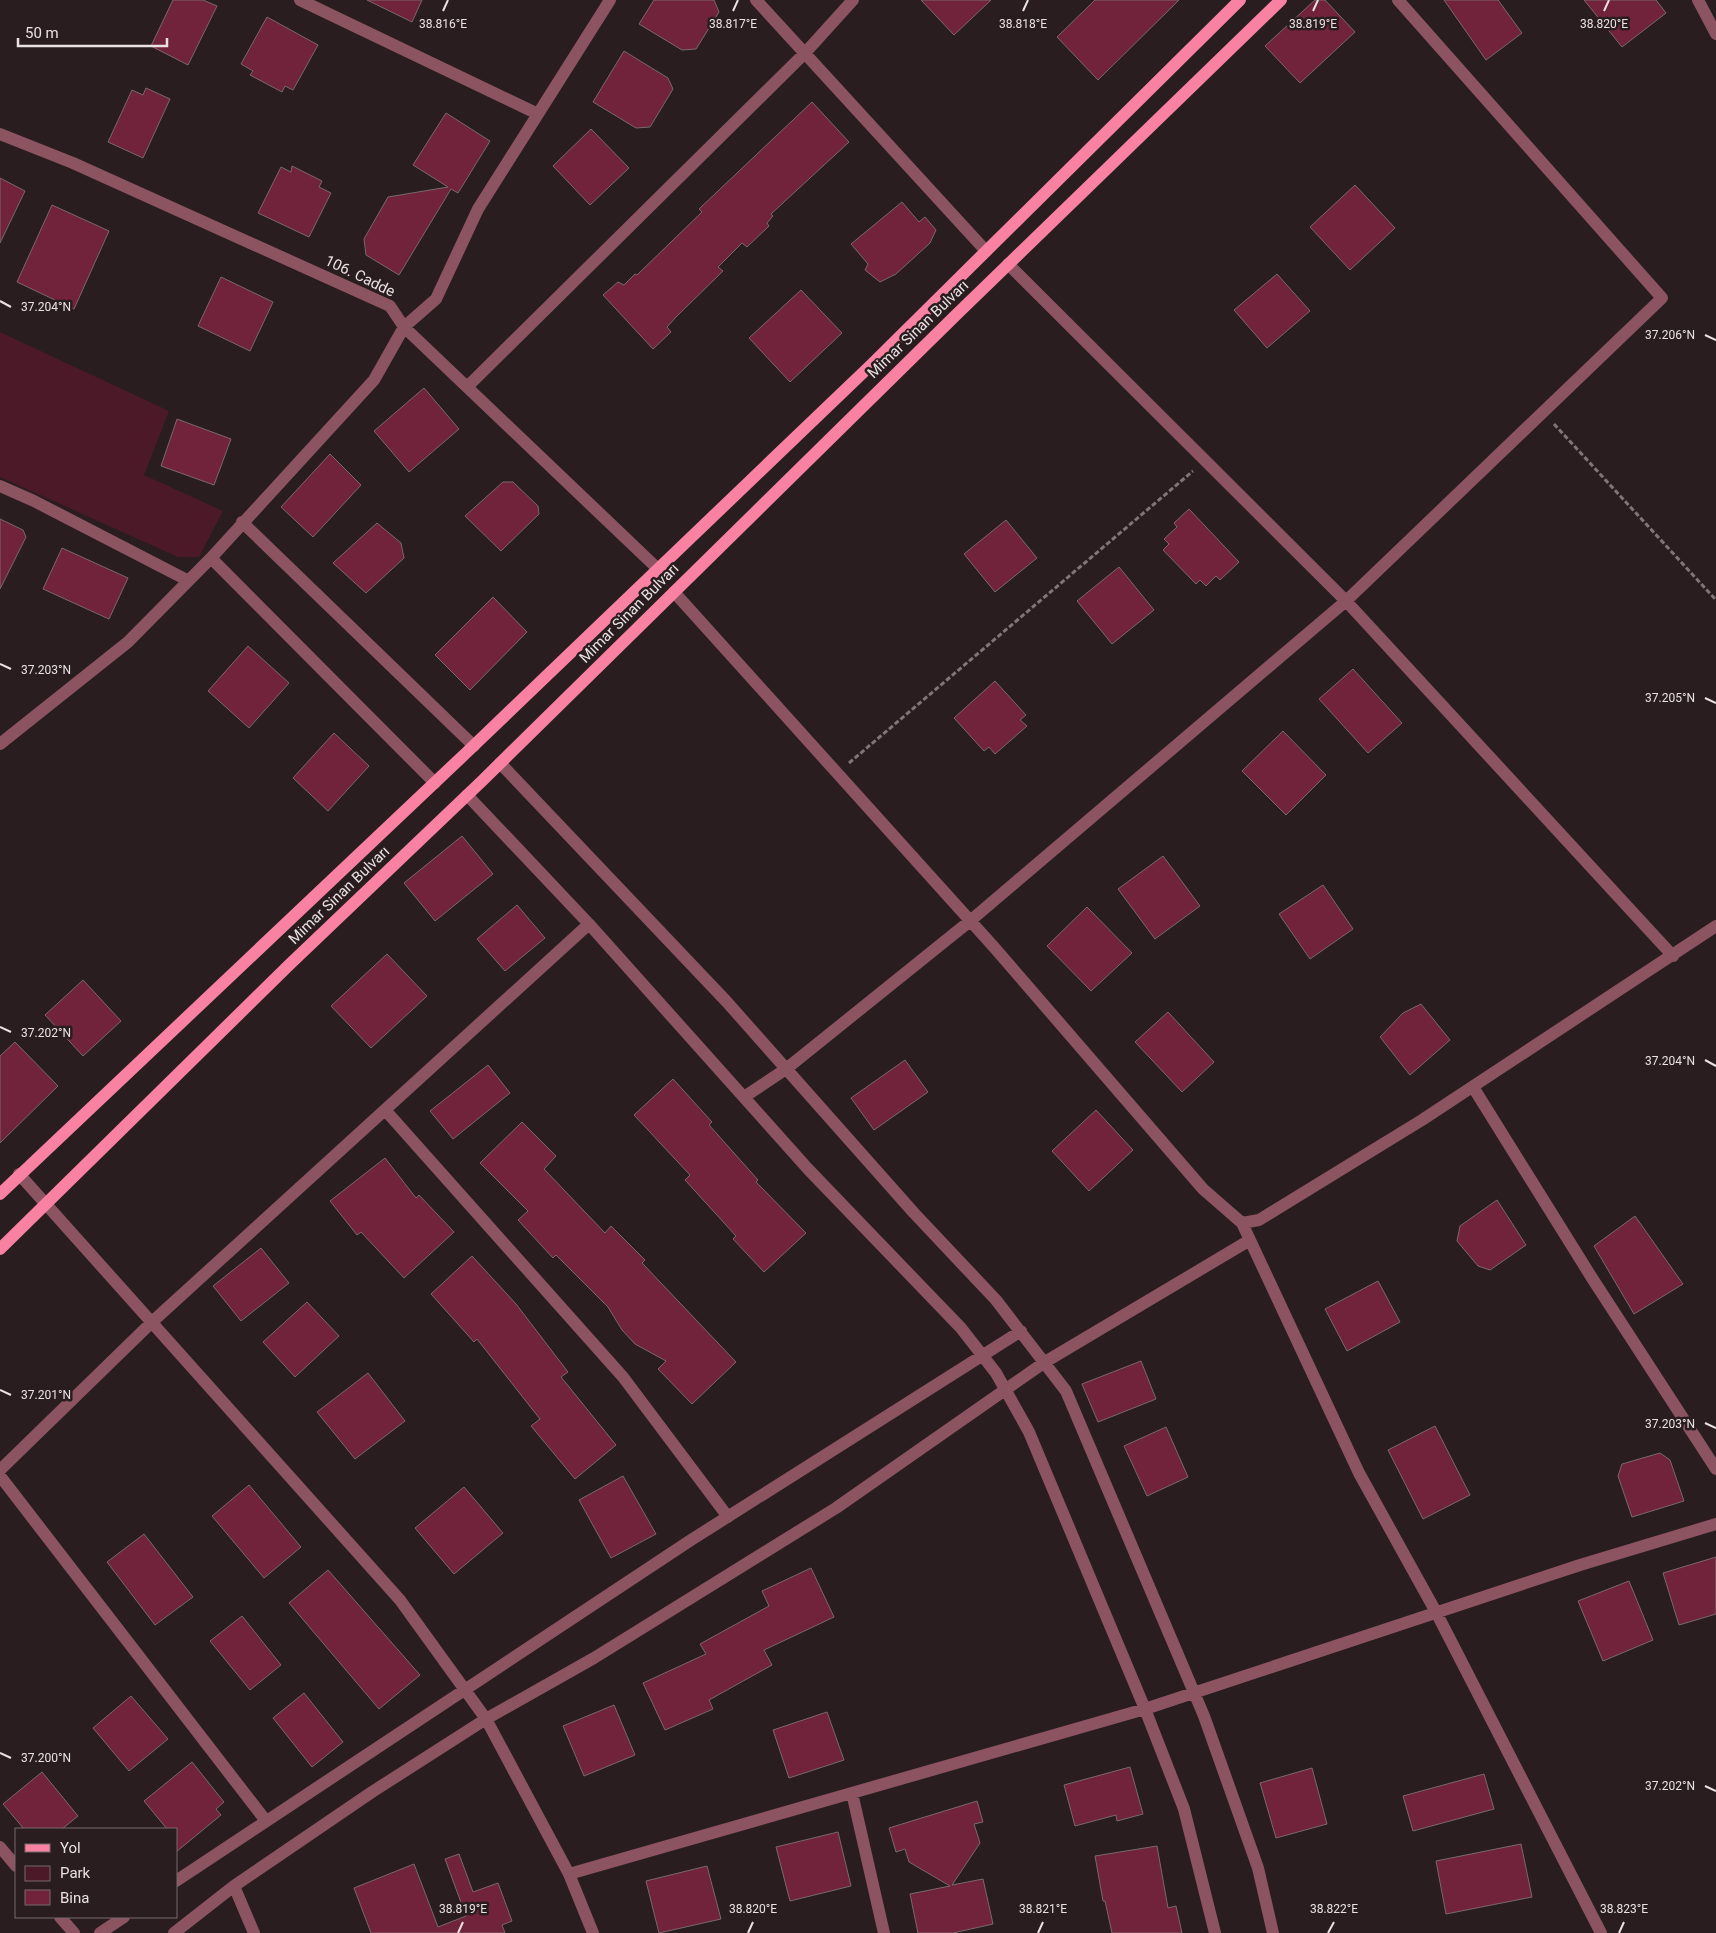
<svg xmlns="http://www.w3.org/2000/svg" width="1716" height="1933" font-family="Roboto,sans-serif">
  <rect width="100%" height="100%" fill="#291d20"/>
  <!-- green -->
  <path fill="#4b1928" d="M0,332l169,79 -25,64 79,36 -24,46h-21l-178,-80z"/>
  <!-- building -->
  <path fill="#72233c" stroke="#78696c" d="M173,0h30l14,6 -29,59 -37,-19z
    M367,0h55l-10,22z
    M654,0h60l5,12 -23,37 -14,1 -43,-26z
    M921,0h70l-37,35z
    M1095,0h84l-81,80 -41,-43z
    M1315,0h10l30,32 -55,51 -35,-37z
    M1444,0h54l24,33 -36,27z
    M1584,0h72l10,13 -44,34z
    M267,17l51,28 -25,45 -8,-4 -3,6 -32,-17 3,-4 -12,-7z
    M624,51l44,27 5,11 -23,38 -14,1 -43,-26z
    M146,88l24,11 -27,59 -35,-16 24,-52 11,5z
    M812,102l37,40 -78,72 2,2 -6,7 2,3 -22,21 -5,-4 -24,24 5,4 -47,46 -9,10 4,5 -18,17 -50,-54 15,-13 6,3 11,-11 2,1 65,-63 -3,-3z
    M446,113l44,28 -32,52 -7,-4 -52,86 -33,-20 -2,-16 24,-42 60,-10 -35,-22z
    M591,129l38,39 -39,37 -37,-39z
    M292,166l30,15 -3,6 12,6 -22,44 -51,-24 23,-46 10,5z
    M0,178l25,13 -25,52z
    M1355,185l40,43 -45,42 -40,-43z
    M902,202l17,20 6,-5 11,13 -6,13 -34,31 -16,8 -15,-12 3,-6 -17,-20z
    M52,205l57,26 -35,78 -57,-27z
    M1277,274l33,37 -43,37 -33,-38z
    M221,277l52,25 -23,49 -52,-25z
    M801,290l41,43 -52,49 -41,-44z
    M424,388l35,41 -50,43 -35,-41z
    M177,419l54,20 -17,46 -53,-19z
    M330,454l31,31 -48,52 -32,-30z
    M503,482h10l25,24 1,8 -38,37 -36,-35z
    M1189,509l50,53 -19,18 -4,-4 -10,10 -6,-6 -4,4 -33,-34 6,-6 -5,-5 13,-12 -3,-4z
    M0,519l23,11 3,7 -26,52z
    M1006,520l31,38 -42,34 -31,-38z
    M377,523l24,20 3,15 -38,35 -33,-30z
    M62,548l66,30 -19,41 -66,-30z
    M1119,567l35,43 -42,34 -35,-43z
    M493,597l34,35 -57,58 -35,-35z
    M248,646l41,37 -40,45 -41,-37z
    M1353,669l49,54 -34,30 -49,-54z
    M995,681l31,34 -6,5 7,6 -32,28 -6,-7 -5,4 -30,-33z
    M1283,731l43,44 -40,40 -44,-44z
    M334,733l35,33 -41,45 -35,-33z
    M462,836l31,38 -58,47 -31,-38z
    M1163,856l37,50 -45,33 -37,-50z
    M1323,885l30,44 -43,30 -31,-45z
    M517,905l28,33 -40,33 -28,-32z
    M1087,907l45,46 -41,38 -44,-45z
    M387,954l40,42 -56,52 -40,-42z
    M83,980l38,41 -38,35 -38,-41z
    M1421,1004l29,36 -40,35 -30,-38 23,-24z
    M1168,1012l46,50 -32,30 -47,-50z
    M15,1042l43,44 -58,57v-87z
    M905,1060l23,32 -54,38 -23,-32z
    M488,1065l22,28 -57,46 -23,-28z
    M673,1079l39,43 -3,3 49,55 -2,2 50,51 -42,39 -31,-33 3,-3 -51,-56 5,-5 -56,-60z
    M1096,1110l37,40 -44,41 -37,-40z
    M522,1122l34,34 -12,13 61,64 6,-7 34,34 -3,3 94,99 -44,42 -34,-35 8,-8 -31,-17 -13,-14 -14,-23 -52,-52 -3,3 -35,-38 10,-9 -48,-48z
    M385,1158l31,40 3,-3 35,37 -50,46 -43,-46 -4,3 -27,-34z
    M1497,1200l29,45 -36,25 -12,-4 -21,-25 3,-15z
    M1635,1216l48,68 -49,30 -40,-68z
    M261,1248l28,35 -48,38 -28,-35z
    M472,1256l44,48 52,68 -7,5 55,68 -41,34 -44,-53 9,-7 -63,-80 -3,3 -43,-48z
    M1378,1281l22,41 -53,29 -22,-42z
    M307,1302l32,34 -44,41 -32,-35z
    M1141,1361l15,38 -58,23 -16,-38z
    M368,1373l37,48 -50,38 -38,-47z
    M1435,1426l35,69 -47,24 -35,-69z
    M1166,1427l22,50 -41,19 -23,-50z
    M1660,1453l10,7 14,41 -52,16 -14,-41 4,-12z
    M623,1476l33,58 -45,24 -32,-58z
    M249,1485l52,62 -37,31 -52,-62z
    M464,1487l39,46 -49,41 -39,-46z
    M144,1534l49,63 -38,28 -48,-63z
    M1716,1557v57l-37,11 -16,-52z
    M811,1568l23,49 -70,33 8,15 -63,35 4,9 -48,21 -22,-47 63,-29 -6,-10 69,-38 -7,-15z
    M328,1570l92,105 -41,34 -90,-106z
    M1629,1581l24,59 -50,21 -25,-60z
    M242,1616l39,49 -31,25 -40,-49z
    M304,1693l39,49 -31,25 -39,-49z
    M131,1696l37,43 -39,32 -36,-43z
    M614,1705l21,50 -51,21 -21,-50z
    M827,1712l17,48 -55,18 -16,-48z
    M192,1762l32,40 -8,7 5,6 -45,37v-23h-9l-23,-28z
    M1130,1767l13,47 -26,7 -1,-6 -41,11 -11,-41z
    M1312,1768l15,56 -51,14 -16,-55z
    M42,1772l36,44 -16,13h-38l-21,-25z
    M1484,1774l10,35 -81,22 -10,-35z
    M977,1801l6,21 -9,2 6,19 -28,42 31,-6 10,45 -40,9h-35l-8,-39 40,-8 -41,-24 -4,-13 -9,3 -7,-24z
    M838,1832l13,54 -61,15 -14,-54z
    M1521,1844l11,53 -86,17 -10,-53z
    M1157,1846l11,62 8,-2 6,27h-70l-7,-32h-2l-8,-45z
    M459,1854l14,38 25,-9 14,38 -10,4 3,8h-134l-17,-45 60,-24 24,63 28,-11 -21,-57z
    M707,1866l14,53 -62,14 -13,-52z"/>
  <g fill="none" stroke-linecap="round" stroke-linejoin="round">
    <!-- path -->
    <path stroke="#807578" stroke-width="3" stroke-dasharray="5 2.5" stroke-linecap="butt" d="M1554,424l162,176
      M849,763l344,-292"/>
    <!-- minor -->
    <path stroke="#8c5361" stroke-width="12" d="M300,0l238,114
      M756,0l230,251
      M1698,0l18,34
      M0,134l73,29 317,143 14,21 254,242
      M1008,264l338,337 327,355
      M467,387l338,-334 48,-53
      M0,486l34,15 153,79
      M242,522l232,224
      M211,558l224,225
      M674,592l319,354 210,243 39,34 17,-3 163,-100 294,-194
      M0,744l128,-102 83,-84 163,-178 30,-53 32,-28 42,-90 132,-209
      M500,763l226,238 188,212 82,87 70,91 138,325 54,152 15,65
      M467,795l122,129 219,245 153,159 35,45 33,59 116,277 39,100 31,124
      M1473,1087l119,191 124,191
      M744,1097l42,-28 184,-148 376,-320 316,-303 -264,-298
      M386,1111l237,266 105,140
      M19,1174l381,426 86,119 83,155 24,59
      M1242,1223l117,250 77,139 165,321
      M0,1470l152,-148 437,-398
      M0,1476l266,345
      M852,1793l32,140
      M0,1847l16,19
      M569,1874l576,-165 435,-144 136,-41
      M176,1881l515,-341 330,-209
      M234,1886l20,47
      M60,1917l14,16
      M100,1933l24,-16
      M174,1933l60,-47 138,-94 114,-73 108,-61 242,-150 209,-146 205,-122"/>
    <!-- major -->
    <path stroke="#f982a2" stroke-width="12" d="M0,1194l466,-441 405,-388 369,-365
      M0,1249l289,-284 193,-184 475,-467 324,-314"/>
  </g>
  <!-- ticks -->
  <path fill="none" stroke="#eae1e3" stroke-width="2" d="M443,11l5,-11M733,11l5,-11M1023,11l5,-11M1313,11l5,-11M1604,11l5,-11M0,301l11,6M1705,335l11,5M0,664l11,5M1705,698l11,5M0,1027l11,5M1705,1060l11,6M0,1390l11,5M1705,1423l11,5M0,1753l11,5M1705,1786l11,5M458,1933l5,-11M748,1933l5,-11M1038,1933l5,-11M1328,1933l6,-11M1619,1933l5,-11"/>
  <g text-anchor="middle" stroke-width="5" stroke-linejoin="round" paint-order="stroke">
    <!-- street labels -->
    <g font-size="15" fill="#eae1e3" stroke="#291d20">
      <text transform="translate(360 276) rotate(26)" y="5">106. Cadde</text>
      <text transform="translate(918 329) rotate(-44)" y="5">Mimar Sinan Bulvarı</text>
      <text transform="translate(629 613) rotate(-45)" y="5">Mimar Sinan Bulvarı</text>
      <text transform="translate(339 895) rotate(-44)" y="5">Mimar Sinan Bulvarı</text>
    </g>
  </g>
  <g font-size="12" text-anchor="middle" fill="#eae1e3" stroke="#291d20" stroke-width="5" stroke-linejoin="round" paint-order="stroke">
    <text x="443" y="28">38.816°E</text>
    <text x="1023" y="28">38.818°E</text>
    <text x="1313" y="28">38.819°E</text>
    <text x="1604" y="28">38.820°E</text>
    <text x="733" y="28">38.817°E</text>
    <text x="46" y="311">37.204°N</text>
    <text x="1670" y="339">37.206°N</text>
    <text x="46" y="674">37.203°N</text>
    <text x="1670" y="702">37.205°N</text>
    <text x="46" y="1037">37.202°N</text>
    <text x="1670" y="1065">37.204°N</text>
    <text x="46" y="1399">37.201°N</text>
    <text x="1670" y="1428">37.203°N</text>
    <text x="46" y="1762">37.200°N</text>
    <text x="1670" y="1790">37.202°N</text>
    <text x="463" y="1913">38.819°E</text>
    <text x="753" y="1913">38.820°E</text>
    <text x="1043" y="1913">38.821°E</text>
    <text x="1334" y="1913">38.822°E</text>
    <text x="1624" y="1913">38.823°E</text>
  </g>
  <!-- legend -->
  <rect x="15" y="1828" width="162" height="90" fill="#291d20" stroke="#766b6e"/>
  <rect x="25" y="1844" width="25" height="8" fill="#f982a2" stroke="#766b6e"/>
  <text x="60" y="1853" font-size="15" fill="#eae1e3">Yol</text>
  <rect x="25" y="1866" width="25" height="15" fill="#4b1928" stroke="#766b6e"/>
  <text x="60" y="1878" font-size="15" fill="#eae1e3">Park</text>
  <rect x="25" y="1890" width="25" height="15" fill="#72233c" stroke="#766b6e"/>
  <text x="60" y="1903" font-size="15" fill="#eae1e3">Bina</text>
  <!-- scale -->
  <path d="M18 38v8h149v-8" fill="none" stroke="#eae1e3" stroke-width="2.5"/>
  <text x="25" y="38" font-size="15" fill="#eae1e3" stroke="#291d20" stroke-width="4" paint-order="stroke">50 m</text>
</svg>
